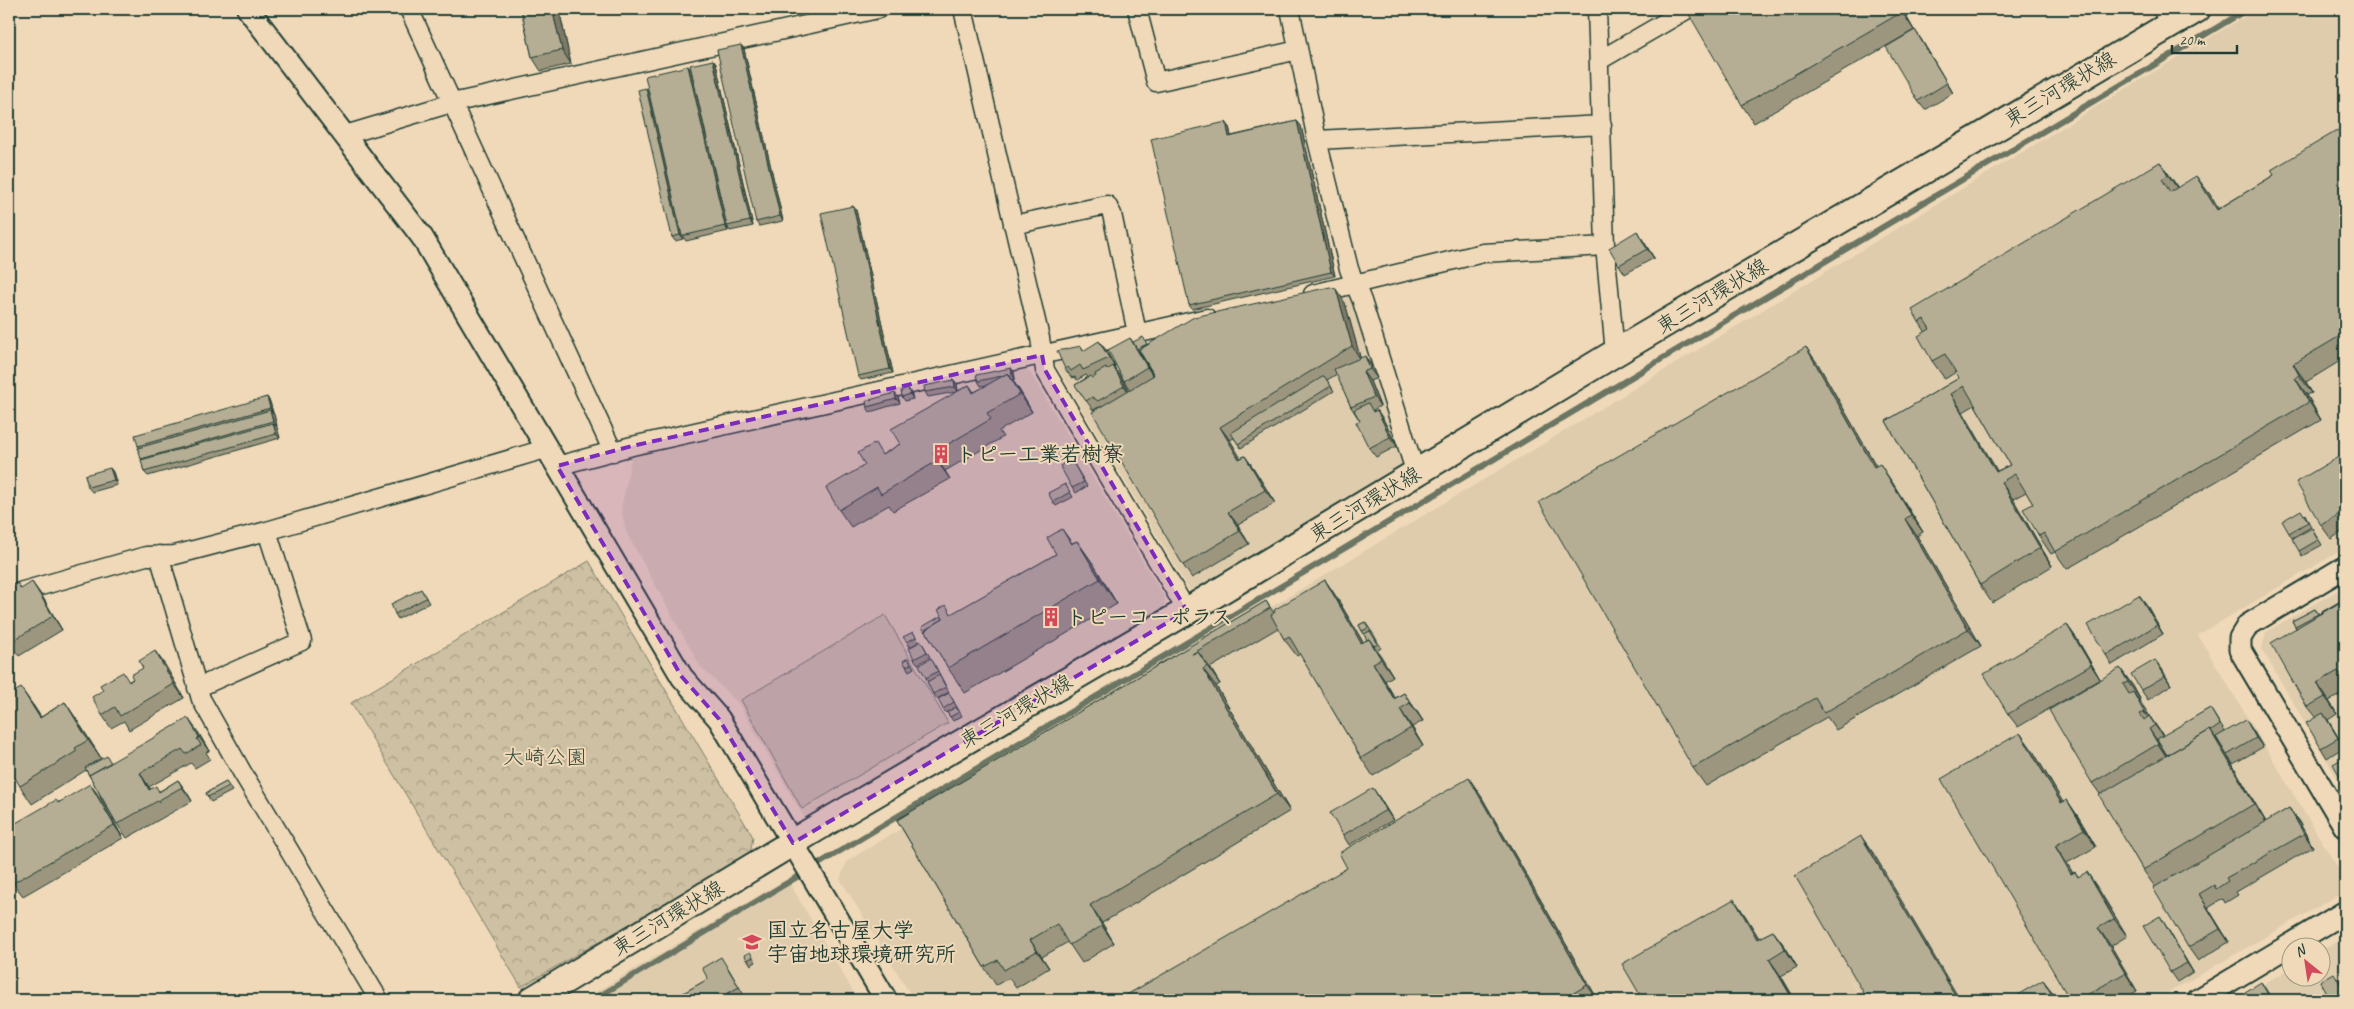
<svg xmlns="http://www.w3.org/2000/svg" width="2354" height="1009" font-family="Caveat,'Klee One',sans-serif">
  <defs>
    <pattern id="park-crowns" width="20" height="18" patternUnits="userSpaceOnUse" patternTransform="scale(1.25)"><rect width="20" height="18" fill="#cec0a2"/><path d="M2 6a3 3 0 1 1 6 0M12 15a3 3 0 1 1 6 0" fill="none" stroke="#a79d85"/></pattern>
  </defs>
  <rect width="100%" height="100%" fill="#f0d9b8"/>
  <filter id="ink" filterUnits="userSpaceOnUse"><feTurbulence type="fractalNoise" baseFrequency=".02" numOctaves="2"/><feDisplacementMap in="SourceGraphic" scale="10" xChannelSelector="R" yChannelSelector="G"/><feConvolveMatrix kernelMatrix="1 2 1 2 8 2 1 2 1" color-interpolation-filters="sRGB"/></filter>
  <g filter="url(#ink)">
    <!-- built -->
    <path fill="#deccad" d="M2257,9h88v539l-147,87 147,245 -5,14 -184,106h-89l-14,-22 13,22h-202l-20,-31 18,31h-948l-74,-121 7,-18 701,-420z
      M1345,295l10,6 49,156 -1,11 -212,125 -138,-233z
      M1022,365l8,7 135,226v10l-359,213 -67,-117 -39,-38 -74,-134 -5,-23 11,-55z
      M2345,586v206l-83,-143 4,-17z
      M783,881l7,3 68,116h-276z
      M2345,936v64h-109l55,-32 1,8h30v-26z"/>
    <!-- park -->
    <path fill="url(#park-crowns)" stroke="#767e6b" d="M589,561l164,276 -3,17 -229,133 -170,-284z"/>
    <!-- pitch -->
    <path fill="#cec0a2" stroke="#767e6b" d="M885,615l63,108 -146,86 -61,-109z"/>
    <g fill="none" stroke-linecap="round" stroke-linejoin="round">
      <!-- stream -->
      <path stroke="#6b7563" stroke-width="6" d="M593,1000l484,-292 1171,-699"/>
      <!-- minor casing -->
      <g stroke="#1f3d34" stroke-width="21">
        <path id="minor" d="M409,9l204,443
          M963,9l77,329 5,32 142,241
          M1137,9l19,73 142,-32
          M1290,9l27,131 32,129 13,32 54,173
          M1597,9l8,237 10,107
          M2162,9l9,15
          M1600,60l88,-51
          M345,135l107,-32 426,-94
          M1317,140l285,-15
          M1013,225l94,-20 5,9 25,119
          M1313,294l170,-41 122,-7
          M557,466l75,-20 575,-128
          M159,555l42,144 41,73 137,228
          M9,595l137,-39 29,-1 92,-24 278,-82
          M197,688l105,-47 -35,-110"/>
      </g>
      <!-- tertiary casing -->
      <g stroke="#1f3d34" stroke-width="25">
        <path id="tertiary" d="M248,9l174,228 260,440 37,42 167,281
          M2345,567l-97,58 -8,13v12l105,177
          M2198,1000l147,-88"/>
      </g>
      <!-- primary casing -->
      <g stroke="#1f3d34" stroke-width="30">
        <path id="primary" d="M532,1000l283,-171 372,-218 428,-258 582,-344"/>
      </g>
      <!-- minor -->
      <use href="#minor" stroke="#f0d9b8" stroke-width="18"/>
      <!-- tertiary -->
      <use href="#tertiary" stroke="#f0d9b8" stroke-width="21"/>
      <!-- primary -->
      <use href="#primary" stroke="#f0d9b8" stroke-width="26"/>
    </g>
    <!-- wall -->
    <path fill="#9c967f" stroke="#1f3d34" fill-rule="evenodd" d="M521,9h38l12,55 -30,7 -9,-14z
      M1902,9l12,21 -160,93 -12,-18z
      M1921,39l32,54 -28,17 -7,-9z
      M741,45l3,4 39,172 -24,5 -3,-4z
      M713,60l3,4 37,162 -23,5 -3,-5 1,5 -42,10 -3,-4v2l-8,2 -3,-4 -23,-146z
      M1297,121l4,5 34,150 -143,33 -3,-4 40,-179 2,10z
      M2345,126v232l-39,24 6,11 -5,2 14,25 -254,149 -12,-17 -4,2 -12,-18 -6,-32 -7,-12 -13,7 39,67 -60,37 -12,-18 -94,-164 73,-43 -3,-6 -11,7 -13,-18 -7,-30 -6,-9 241,-160 17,26 32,5 9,16 56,-34zM1975,405l35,60 -13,6 -34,-59z
      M853,206l3,4 37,163 -32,7 -3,-4z
      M1637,231l17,27 -29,16 -6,-9z
      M1345,303l15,55 11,7 6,13 -7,3 10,25 -7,4 1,1 3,-1 6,9 14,27 -21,11 -7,-9 -9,-27 -9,-14 -14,-33 -10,6 7,11 -93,57 -7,-10 -4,2 10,18 5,-2 9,13 21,34 -37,22 11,19 -57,34 -9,-13 -83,-158h-1l-6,3 -18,-25 13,-8 -2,-2 -9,5 -2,-3 -3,1 -7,-9 16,-23 3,5 22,-1 9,17h-1l14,23h2l-6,-9 6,-43 6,9 17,29 1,-1 -13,-21 -4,-5 11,-5z
      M1818,364l58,102 16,16 31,50 -6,4 64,110 -145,84 -9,-13 -121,69 -13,-18z
      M1011,368l3,4 1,7 -3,1 8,11 12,21 -33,19 4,6 -58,34 5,8 -57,32 -4,-6 -38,22 -12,-17 26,-45 35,-21 56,-52 -28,5 -3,-5 29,-12 3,4 1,7 11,-6 5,7 14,-7 -7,1 -3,-5z
      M911,393l2,6 -8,2 -3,-4z
      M267,397l3,5 3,11 4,13h-1l4,12 -132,38 -4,-4 -5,-24 -1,-2z
      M898,397l2,6 -30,9 -3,-5z
      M2345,453v77l-14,9 -10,-14z
      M1074,464l13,22 -11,7 -4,-5z
      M110,468l3,4 4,13 -25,7 -4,-5z
      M1065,484l8,13 -17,9 -3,-4z
      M2305,514l6,13 -19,11 -3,-5z
      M2312,528l10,17 -20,11 -3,-5z
      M1062,529l10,14 5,-2 17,24 23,39 -152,89 -17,-25 -19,-32h-1l-3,-4 16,-16 11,-2 104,-60z
      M1325,580l12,18 26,44 4,-2 -8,-15 6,-3 9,13 7,13 -4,3 16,25 -8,5 10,17 9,-5 12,17 7,11 -11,6 11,19 -50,30 -12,-18 -61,-104 -3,2 -13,-17 -6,-11 -68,40 10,16 -4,2 74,125 -188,112 12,20 -32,20 -14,-21 -26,15 7,11 -33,20 -7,-10 -13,7 -12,-18 -87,-147 369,-219 8,12z
      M17,583l4,6 21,7 20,34 -43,26 -10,-14z
      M421,589l8,14 -31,16 -3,-5z
      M2139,595l7,9 17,30 -51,31 -6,-10z
      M2345,599v93l-16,9 8,13 -9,6 16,27 -17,11 -6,-10 -6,-31 -8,-10 -11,-79 -4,-7 23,-12 4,5z
      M2067,625l10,14 23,40 -82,48 -10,-13z
      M913,632l6,10 -9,5 -3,-5z
      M921,641l9,16 -12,7 -4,-5z
      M155,651l10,14 19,33 -55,32 -5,-9 -13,7 -9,-13 27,-34 4,-2 10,-11z
      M908,658l6,10 -5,3 -3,-5z
      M931,658l18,34 -12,7 -4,-5 -5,-12 -2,-4z
      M2155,660l16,25 -23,15 -7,-10z
      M2120,668l13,18 7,13 -1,1 24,36 47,-28 15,24 27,-3 11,18 -30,17 -5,-7 38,65 23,-14 10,14 14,25 -77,45 2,3 -13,8 -2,-4 -15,9 21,34 -31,19 -10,-14 -33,-60 -12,-17 -43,-76 -8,-11z
      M949,693l13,23 -9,5 -6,-9 -1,1 -3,-4z
      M65,702l12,18 24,38 -13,8 23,-3 87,-31 11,19 -3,1 4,7 -15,9 -4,-5 -42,24 2,2 9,2 18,-11 14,21 -65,37 -10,-14 -31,-54 -54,34 -12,-18 13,-81 8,12z
      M2020,733l13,18 30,52 4,-3 12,18 17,29 -29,16 6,11 2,-2 3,4 21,14 28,46 -16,10 26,45 -16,9h-51z
      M2345,757v28l-3,-5z
      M226,782l6,9 -21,11 -5,-9z
      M1481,796l117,204h-480z
      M9,797l4,7 -4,2z
      M100,797l23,41 -100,58 -10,-13 45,-81z
      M1379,797l14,23 -44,25 -6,-10z
      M1734,899l12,18 13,21 14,-7 13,17 11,19 -16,9 13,22 -151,2z
      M2166,926l27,46 -16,10 -7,-10z
      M745,955l8,2 3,5 -5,3z
      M727,966l18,31 -6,3h-68l37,-21z
      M2337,977l8,14v9h-13l-12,-19z"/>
    <!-- shaded-wall -->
    <path fill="#7f7a68" stroke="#1f3d34" d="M552,9h7l12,55 -9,-14z
      M1900,9h2l12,21z
      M1915,30l6,9 32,54 -6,-10z
      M741,45l3,4 39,172 -3,-5z
      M713,60l3,4 37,162 -3,-5z
      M688,66l3,4 37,161 -3,-5z
      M646,88l3,4 34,147 -3,-4z
      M1297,121l4,5 34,150 -4,-4z
      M1226,122l3,4 3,16 -3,-5z
      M2160,162l13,18 8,13 -13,-18z
      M2196,176l13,17 20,34 -12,-17z
      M853,206l3,4 37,163 -3,-4z
      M1637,231l6,9 11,18 -7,-9z
      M1336,289l9,14 16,57 -9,-14z
      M1130,338l6,9 18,30 -7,-10z
      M1099,341l7,9 9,17 -6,-9z
      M1806,347l12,17 69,121 -13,-18z
      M1365,356l6,9 6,13 -7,-9z
      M2293,364l13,18 6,11 -13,-18z
      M1113,366l7,9 11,20 -7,-9z
      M1011,368l3,4 1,7 -3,-5z
      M1363,372l7,9 10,25 -6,-9z
      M1008,373l12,18 12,21 -12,-18z
      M2295,378l12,17 14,25 -12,-18z
      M954,380l3,4 1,7 -3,-4z
      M908,388l3,5 2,6 -3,-5z
      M895,393l3,4 2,6 -4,-4z
      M1951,394l12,18 40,69 -7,-9z
      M267,397l3,5 3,11 -3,-5z
      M270,410l4,4 3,12 -4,-5z
      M1377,410l6,9 14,27 -7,-9z
      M273,423l4,4 3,11 -4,-4z
      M1220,427l10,13 19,32 -10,-13z
      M933,453l12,18 5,8 -13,-18z
      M1245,456l9,13 21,34 -10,-13z
      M1880,464l12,18 31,50 -12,-17z
      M110,468l3,4 4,13 -3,-5z
      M2001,482l12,17 39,67 -12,-18z
      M1228,512l10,13 11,19 -9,-13z
      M1905,519l12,17 64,110 -13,-17z
      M1077,541l17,24 23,39 -17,-25z
      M1325,580l12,18 37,63 -13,-18z
      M32,582l10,14 20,34 -9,-14z
      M2139,595l7,9 17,30 -6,-9z
      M2067,625l10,14 23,40 -9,-14z
      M1369,639l12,17 12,20 -12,-17z
      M155,651l10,14 19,33 -10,-14z
      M1198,652l13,17 9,15 -13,-18z
      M2155,660l7,9 9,16 -6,-9z
      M1373,663l12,18 16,28 -7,-10z
      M2120,668l13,18 7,13 -12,-17z
      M1203,669l13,17 74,125 -13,-17z
      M2317,683l12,18 8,13 -12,-17z
      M21,688l12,17 19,30 -12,-17z
      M2133,692l12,17 9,17 -10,-14z
      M1404,693l12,17 7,11 -13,-18z
      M65,702l12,18 24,38 -13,-18z
      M1400,709l12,18 11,19 -12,-18z
      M2323,713l6,9 15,25 -6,-9z
      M2149,716l13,18 5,9z
      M188,718l10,14 11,19 -10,-14z
      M2246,720l6,9 11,18 -7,-9z
      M2149,729l12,17 9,16 -12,-18z
      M2210,730l12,17 44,75 -12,-18z
      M2020,733l13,18 41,70 -13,-18z
      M140,773l9,14 10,16 -10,-13z
      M1469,778l12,18 117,204 -11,-15z
      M178,780l10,14 4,7 -10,-14z
      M90,784l10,13 23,41 -9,-13z
      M1373,788l6,9 14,23 -7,-10z
      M2067,800l12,18 17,29 -12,-18z
      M2289,808l10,14 14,25 -9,-13z
      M1861,836l13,18 86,146h-2z
      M2055,846l12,17 17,29 -13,-18z
      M2087,872l12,18 28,46 -13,-17z
      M2199,894l9,14 21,34 -9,-13z
      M1734,899l12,18 24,40 -13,-18z
      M1090,905l12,18 12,20 -12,-17z
      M2160,916l6,10 27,46 -6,-9z
      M2098,928l13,18 26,45 -12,-18z
      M1773,931l13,17 11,19z
      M1030,940l12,17 7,11 -12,-17z
      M1769,959l12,17 14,24h-1z
      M2043,980l7,9 6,11h-1z
      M2261,982l6,9 5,9h-1z"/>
    <!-- building -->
    <path fill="#b5ae94" stroke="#1f3d34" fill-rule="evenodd" d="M521,9h31l10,41 -30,7z
      M1691,9h209l2,3 -160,93 -55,-94z
      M1915,30l32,53 -29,18 -32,-54z
      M741,45l39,171 -24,6 -39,-172z
      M713,60l37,161 -23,5 -37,-161z
      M688,66l37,160 -43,10 -37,-160z
      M646,88l34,147 -8,2 -34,-147z
      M1297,121l34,151 -142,33 -38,-166 75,-17 3,15z
      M2345,126v207l-52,31 6,11 -4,3 14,24 -254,150 -11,-19 -5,3 -16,-27 10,-5 -18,-30 -14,8 39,66 -60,37 -94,-164 73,-43 -14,-24 -13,7 -14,-25 12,-7 -6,-10 -5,3 -7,-12 248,-148 8,13 -6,4 8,13 26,-16 21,34 57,-35 -3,-5zM1964,386l46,79 -14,7 -45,-78z
      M853,206l37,163 -32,7 -37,-163z
      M1637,231l10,18 -28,16 -10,-17z
      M1330,287l6,2 16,57 -132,81 19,32 6,-3 20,34 -37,22 12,19 -57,34 -91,-153 62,-37 -15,-25 55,-33z
      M1143,337l4,7 -10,5 -4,-7z
      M1130,338l17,29 -23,14 -16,-31z
      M1099,341l10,17 -26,12 -3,-5 -9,6 -3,-4 -3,2 -8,-18 24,-5 2,5z
      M1806,347l68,120 6,-3 31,51 -6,4 63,110 -144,84 -9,-15 -122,70 -154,-266z
      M1365,356l5,13 -7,3 11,25 -23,10 -17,-38z
      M1113,366l11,20 -26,15 -6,-4 -6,4 -11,-16 16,-9 1,2 4,-2 -1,-2 11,-6 1,2z
      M1011,368l1,6 -3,1 -1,-2 -6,3 -24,5 -2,-6z
      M1008,373l12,21 -33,19 4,6 -58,34 4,8 -56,33 -4,-7 -38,23 -13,-22 39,-23 -7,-12 17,-10 7,12 18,-11 -9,-15 78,-44 4,8z
      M1324,376l7,10 -93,58 -7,-11z
      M954,380l1,7 -30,5 -1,-6z
      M908,388l2,6 -8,3 -1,-6z
      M895,393l1,6 -29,8 -1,-6z
      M267,397l3,11 -132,38 -3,-11z
      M1368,403l5,9 4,-2 13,27 -21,11 -13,-26 4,-1 -6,-11z
      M270,410l3,11 -132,38 -3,-11z
      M273,423l3,11 -132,38 -3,-12z
      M2345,453v58l-24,14 -25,-43z
      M1071,459l13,23 -12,6 -12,-22z
      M110,468l4,12 -26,7 -3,-12z
      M1065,484l5,8 -17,10 -5,-9z
      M2301,510l7,12 -19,11 -7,-12z
      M2312,528l6,12 -19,11 -7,-12z
      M1062,529l9,15 6,-3 23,38 -152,89 -23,-38 18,-11 -5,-9 8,-5 5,9 105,-60 -9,-16z
      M1325,580l36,63 8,-4 12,20 -8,4 21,36 10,-6 6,10 -10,6 11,19 -50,30 -72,-122 -5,3 -13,-24 4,-3 -1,-2z
      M32,582l21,34 -44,27v-55l8,-5 4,6z
      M421,589l5,9 -31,16 -4,-10z
      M2139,595l18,30 -51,30 -18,-30z
      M2345,599v75l-4,2 -3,-5 -21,12 8,14 -18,10 -36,-64z
      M2342,600v1l-22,13v-1z
      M1266,601l4,7 -78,46 6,-2 9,14 -4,3 74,125 -187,111 12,21 -33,19 -12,-21 -27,16 7,11 -33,19 -6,-10 -14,7 -87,-147z
      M2315,609l3,5 -23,12 -3,-5z
      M941,616l2,3 -18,11 1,1 -1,1 -3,-5z
      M1365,622l3,6 -6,3 -3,-6z
      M2067,625l24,40 -83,49 -24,-40z
      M1370,631l8,13 -4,2 -5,-7 -2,1 -3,-6z
      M913,632l3,5 -9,5 -4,-5z
      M921,641l6,11 -13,7 -5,-11z
      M155,651l19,33 -54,32 -5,-9 -13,8 -10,-18 11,-7 -3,-5 23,-13 6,10 4,-3 -2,-4 12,-7 -4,-7z
      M908,658l3,6 -5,2 -3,-5z
      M931,658l7,13 -12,7 -7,-13z
      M2155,660l10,16 -24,14 -10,-16z
      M2120,668l8,14 -5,2 6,10 4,-2 11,20 -4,2 4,6 5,-4 6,9 -6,4 9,15 -66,39 -43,-73z
      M939,675l7,12 -13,7 -6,-12z
      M21,688l19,30 25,-16 23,38 -13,8 2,3 -57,35 -11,-18v-73z
      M949,693l5,9 -11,7 -5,-10z
      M956,707l3,5 -9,5 -3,-5z
      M2210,708l10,17 -9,6 -1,-1 -43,25 -10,-16z
      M2323,713l15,25 -17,10 -15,-25z
      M188,718l11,19 -2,2 4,6 -15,9 -4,-5 -42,24 9,17 7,-4 3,6 19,-12 4,7 -65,37 -28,-49z
      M2246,720l10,18 -29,17 -11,-18z
      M2210,730l44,74 -111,66 -44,-75z
      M2020,733l41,70 6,-3 17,29 -29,17 16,28 4,-2 3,5 9,-5 27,47 -16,9 27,45 -47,27h-8l-129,-221z
      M107,756l4,7 -22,12 -4,-7z
      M2345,757v22l-3,1 -9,-16z
      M1469,778l118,207 -25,15h-444l229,-132 -8,-15z
      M226,782l3,4 -21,11 -2,-4z
      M90,784l24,41 -101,58 -4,-8v-48l47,-27 2,3z
      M1373,788l13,22 -43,25 -13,-22z
      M2289,808l15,26 -78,44 2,3 -12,8 -2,-4 -15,9 21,35 -32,18 -35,-59z
      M1861,836l97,164h-90l-73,-124z
      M1734,899l23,40 16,-8 12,18 -16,10 23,39 3,-1 2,3h-154l-21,-36z
      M2160,916l27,47 -17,9 -27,-46z
      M750,952l3,5 -6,3 -2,-5z
      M721,957l18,30 -23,13h-45l37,-21 -6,-11z
      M2334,973l10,17 -14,9 -10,-18z
      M2043,980l12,20h-32l-4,-6z
      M2261,982l10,18h-22l-4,-8z
      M1612,995l3,5h-13z
      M2345,996v4h-7z"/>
  </g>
  <!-- marked area -->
  <path fill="#7b2cbf" fill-opacity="0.2" stroke="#7b2cbf" stroke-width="4" stroke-dasharray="10 6" stroke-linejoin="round" d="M1042,355l3,15 142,241 -394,232 -74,-124 -37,-42 -125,-211 75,-20z"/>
  <!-- icons -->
  <defs>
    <g id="building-bare" transform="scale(1.5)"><path d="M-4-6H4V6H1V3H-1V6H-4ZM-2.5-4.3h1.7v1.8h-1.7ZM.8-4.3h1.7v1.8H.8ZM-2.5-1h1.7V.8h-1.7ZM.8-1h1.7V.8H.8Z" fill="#d1495b" stroke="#f0d9b8" stroke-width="2.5" paint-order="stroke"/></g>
    <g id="university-bare" transform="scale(1.5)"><path d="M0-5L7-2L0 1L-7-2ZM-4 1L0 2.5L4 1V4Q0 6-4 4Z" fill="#d1495b" stroke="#f0d9b8" stroke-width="2.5" paint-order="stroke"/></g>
  </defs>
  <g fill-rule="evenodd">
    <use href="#building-bare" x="941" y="454"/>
    <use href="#building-bare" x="1051" y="617"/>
    <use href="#university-bare" x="752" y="942"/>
  </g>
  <g text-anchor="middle" stroke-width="4" stroke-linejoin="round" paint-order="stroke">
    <!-- street labels -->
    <g font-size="21" fill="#1f3d34" stroke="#f0d9b8">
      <text transform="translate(2060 89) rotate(-31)" y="7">東三河環状線</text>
      <text transform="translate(1712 296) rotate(-31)" y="7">東三河環状線</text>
      <text transform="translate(1365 504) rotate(-31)" y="7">東三河環状線</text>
      <text transform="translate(1016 711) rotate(-30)" y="7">東三河環状線</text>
      <text transform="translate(668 918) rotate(-31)" y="7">東三河環状線</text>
    </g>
    <!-- poi labels -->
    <g font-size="21" font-weight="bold" fill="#1f3d34" stroke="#f0d9b8" text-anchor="start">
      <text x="956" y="461">トピー工業若樹寮</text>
      <text x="1066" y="624">トピーコーポラス</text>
      <text x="767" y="937">国立名古屋大学<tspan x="767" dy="24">宇宙地球環境研究所</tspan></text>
    </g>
    <!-- park labels -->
    <g font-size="21" fill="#304a3f" stroke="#f0d9b8">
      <text x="545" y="764">大崎公園</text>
    </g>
  </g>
  <!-- margin -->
  <rect width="2354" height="1009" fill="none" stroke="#f0d9b8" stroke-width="30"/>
  <rect x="15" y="15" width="2324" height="979" fill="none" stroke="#1f3d34" stroke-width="2" filter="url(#ink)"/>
  <!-- north arrow -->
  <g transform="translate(2306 962) rotate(330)"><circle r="24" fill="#f0d9b8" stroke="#9c9b83"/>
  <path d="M0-4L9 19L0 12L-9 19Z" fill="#d1495b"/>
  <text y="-8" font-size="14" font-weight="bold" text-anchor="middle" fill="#1f3d34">N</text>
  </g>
  <!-- scale -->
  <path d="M2172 45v8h65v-8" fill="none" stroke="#1f3d34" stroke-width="2.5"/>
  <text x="2179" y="45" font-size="15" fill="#1f3d34" stroke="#f0d9b8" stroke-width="4" paint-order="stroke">20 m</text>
</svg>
